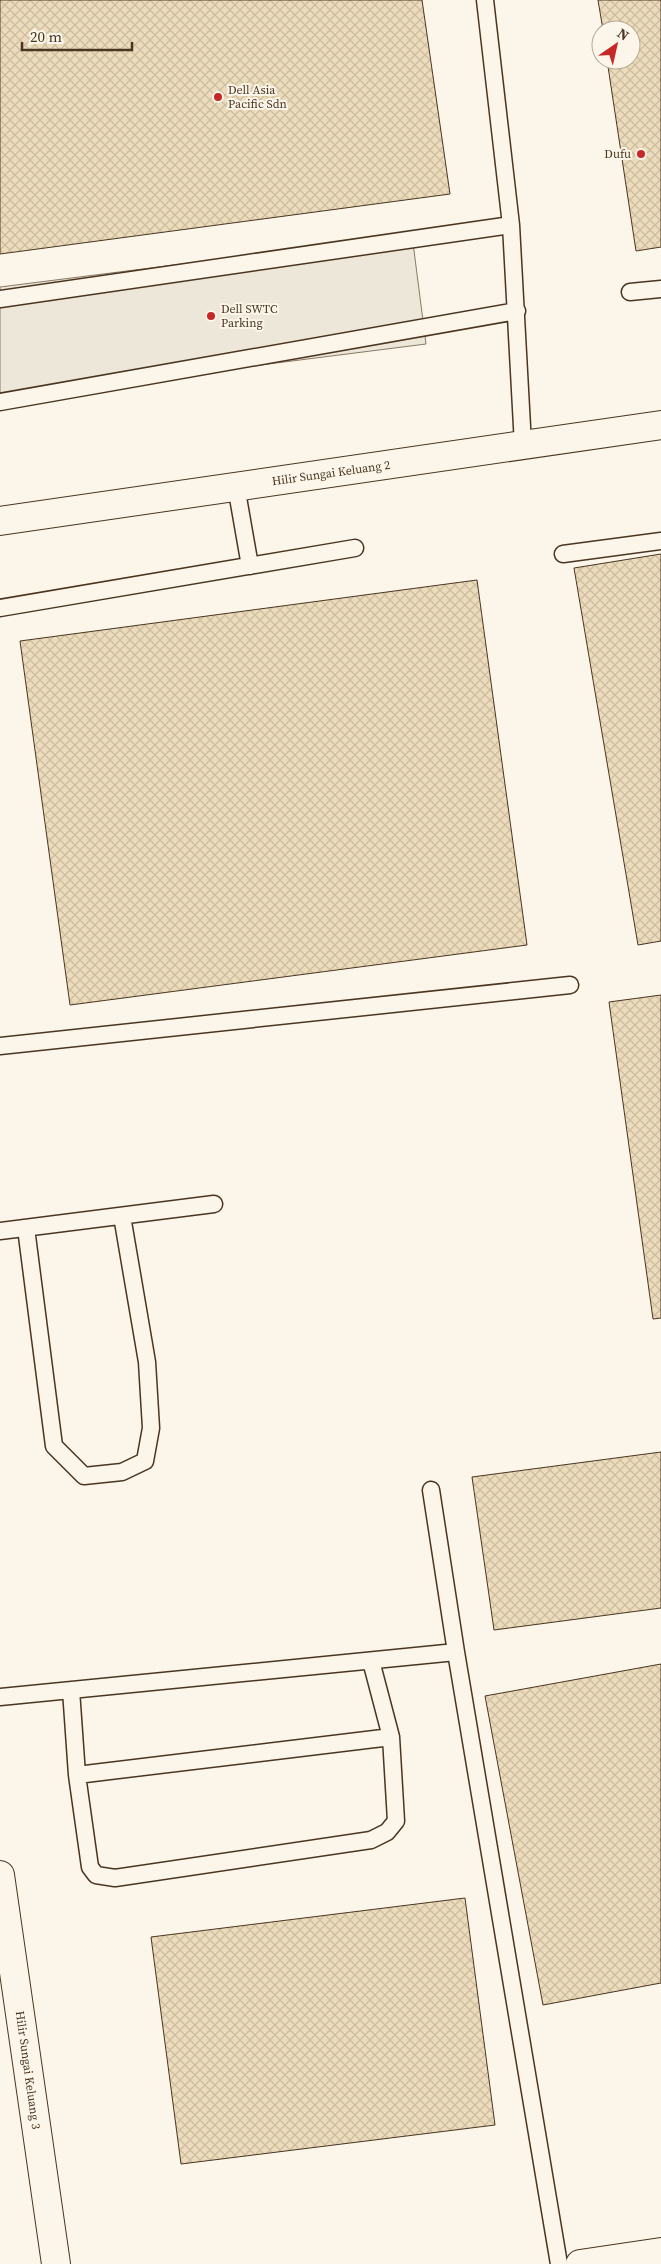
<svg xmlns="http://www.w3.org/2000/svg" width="661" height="2264" font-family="'Source Serif 4',serif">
  <defs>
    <pattern id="building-cross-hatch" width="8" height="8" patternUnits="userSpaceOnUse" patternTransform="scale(1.25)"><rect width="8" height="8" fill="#ecdcbc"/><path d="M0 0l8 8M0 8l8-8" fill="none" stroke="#ccbda1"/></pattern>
  </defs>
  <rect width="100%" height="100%" fill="#fbf6e9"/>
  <!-- parking -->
  <path fill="#ede7d9" stroke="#887966" d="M412,235l14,109 -426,54v-111z"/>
  <!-- building -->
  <path fill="url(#building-cross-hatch)" stroke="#4a3520" d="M0,0h422l28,194 -450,60z
    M598,0h63v247l-25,4 -29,-191h24v-30h-28z
    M661,554v387l-23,4 -64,-377z
    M477,580l50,365 -457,60 -50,-364z
    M661,995v323l-8,1 -44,-317z
    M661,1452v156l-167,22 -22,-153z
    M661,1664v319l-118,22 -58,-309z
    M465,1898l30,227 -314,39 -30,-227z"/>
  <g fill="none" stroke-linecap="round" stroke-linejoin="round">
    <!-- lane casing -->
    <g stroke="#4a3520" stroke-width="19">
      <path id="lane" d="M485,0l26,225 12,220
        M630,292l31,-3
        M0,299l511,-74
        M0,402l517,-91
        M236,486l14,80
        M563,554l98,-13
        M0,608l355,-60
        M0,1046l570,-61
        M26,1228l28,218 30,30 38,-4 23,-11 6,-33 -4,-66 -25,-146
        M0,1231l214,-27
        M431,1490l25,162 103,612
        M71,1690l6,85 13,92 6,8 19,3 256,-38 16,-8 9,-11 -5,-84 -20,-76
        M0,1697l456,-45
        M77,1775l314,-38"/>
    </g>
    <!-- street casing -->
    <g stroke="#4a3520" stroke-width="30">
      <path id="street" d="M0,1875l56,389
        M580,2264l81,-12"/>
    </g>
    <!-- secondary casing -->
    <g stroke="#4a3520" stroke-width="30">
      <path id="secondary" d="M0,521l661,-96"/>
    </g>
    <!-- lane -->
    <use href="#lane" stroke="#fbf6e9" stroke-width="16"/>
    <!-- street -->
    <use href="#street" stroke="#fbf6e9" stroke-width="28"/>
    <!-- secondary -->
    <use href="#secondary" stroke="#fbf6e9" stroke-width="28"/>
  </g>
  <!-- markers -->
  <g fill="#c62828" stroke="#fbf6e9" stroke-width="2">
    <circle cx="218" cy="97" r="5"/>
    <circle cx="641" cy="154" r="5"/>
    <circle cx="211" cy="316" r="5"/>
  </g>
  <g text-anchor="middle" stroke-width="4" stroke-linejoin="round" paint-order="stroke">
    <!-- poi labels -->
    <g font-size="12" fill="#4a3520" stroke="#fbf6e9" text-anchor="start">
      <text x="228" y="94">Dell Asia<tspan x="228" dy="14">Pacific Sdn</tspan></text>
      <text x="631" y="158" text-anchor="end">Dufu</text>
      <text x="221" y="313">Dell SWTC<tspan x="221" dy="14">Parking</tspan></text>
    </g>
    <!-- street labels -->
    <g font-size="12" fill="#4a3520" stroke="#fbf6e9">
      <text transform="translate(331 473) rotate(-8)" y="4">Hilir Sungai Keluang 2</text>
      <text transform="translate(28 2070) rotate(82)" y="4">Hilir Sungai Keluang 3</text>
    </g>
  </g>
  <!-- north arrow -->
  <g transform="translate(616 45) rotate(34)"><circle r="24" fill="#fbf6e9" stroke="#b4a999"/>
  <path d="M0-4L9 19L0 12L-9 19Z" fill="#c62828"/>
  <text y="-8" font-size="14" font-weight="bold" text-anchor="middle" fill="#4a3520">N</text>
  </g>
  <!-- scale -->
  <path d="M22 42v8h110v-8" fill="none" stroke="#4a3520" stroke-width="2.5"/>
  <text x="30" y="42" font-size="15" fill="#4a3520" stroke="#fbf6e9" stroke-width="4" paint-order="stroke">20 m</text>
</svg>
